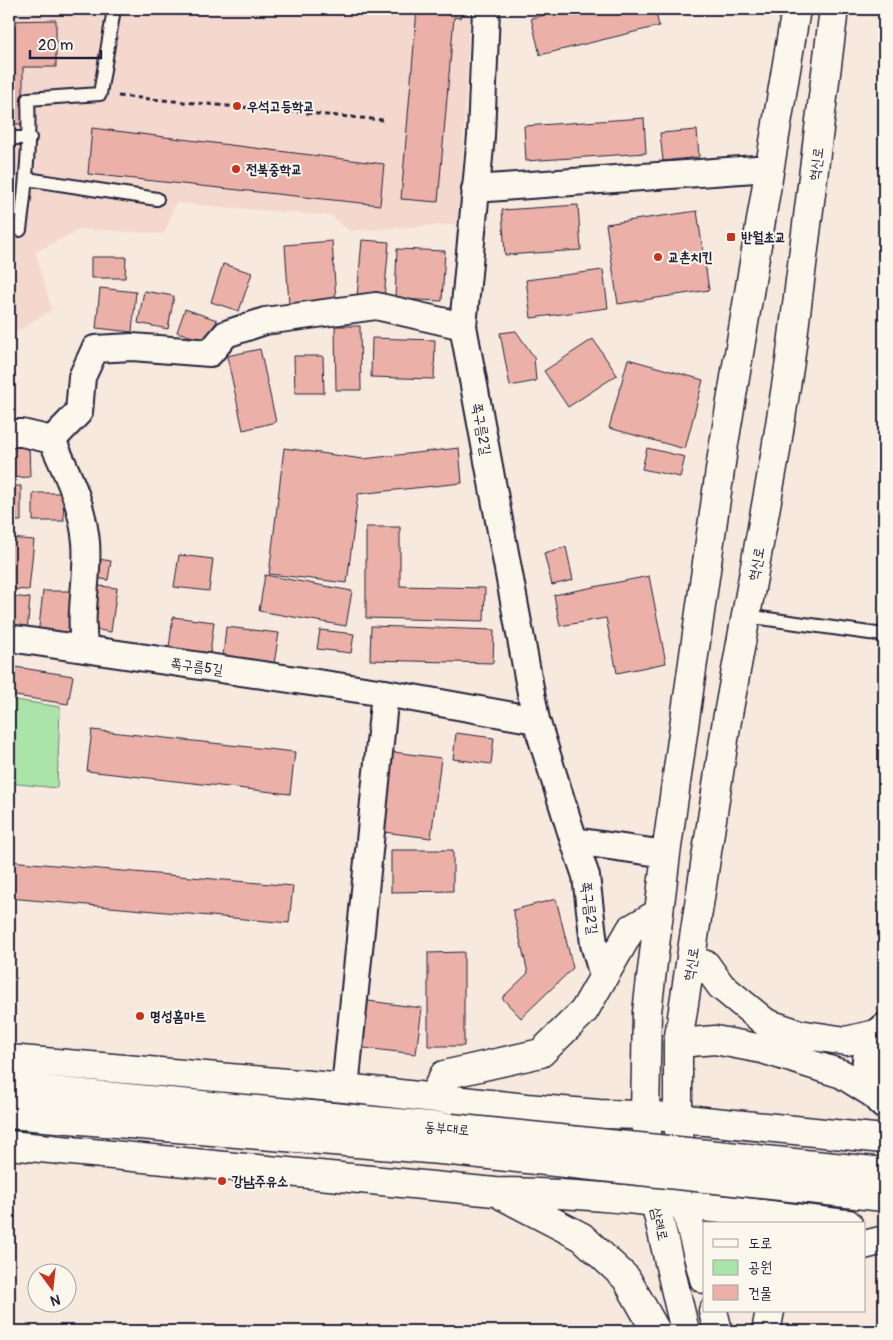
<svg xmlns="http://www.w3.org/2000/svg" width="893" height="1340" font-family="Pangolin,'Poor Story',sans-serif">
  <rect width="100%" height="100%" fill="#f8e9de"/>
  <filter id="ink" filterUnits="userSpaceOnUse"><feTurbulence type="fractalNoise" baseFrequency=".02" numOctaves="2"/><feDisplacementMap in="SourceGraphic" scale="10" xChannelSelector="R" yChannelSelector="G"/><feConvolveMatrix kernelMatrix="1 2 1 2 8 2 1 2 1" color-interpolation-filters="sRGB"/></filter>
  <g filter="url(#ink)">
    <!-- built -->
    <path fill="#f4d8ce" d="M9,9h461l-11,215 -109,7 -19,-15 -155,-13 -12,31 -83,-5 -46,23 17,58 -43,26z"/>
    <!-- green -->
    <path fill="#aae4a9" stroke="#668372" d="M9,699l51,8 -3,81 -48,-5z"/>
    <!-- building -->
    <path fill="#ebb1a8" stroke="#22223b" d="M417,9h44l-1,9 -6,-1 -16,185 -37,-3z
      M572,9h83l4,17 -119,29 -9,-37z
      M56,20v47h-33v57h-14v-103z
      M644,118l2,35 -120,8 -2,-35z
      M92,128l292,36 -4,41 -292,-31z
      M697,130l2,27 -36,4 -3,-28z
      M578,205l3,45 -76,5 -3,-45z
      M697,211l12,79 -91,14 -12,-80z
      M362,240l27,2 -5,57 -27,-2z
      M332,241l4,59 -47,4 -4,-59z
      M397,249l48,2 -3,50 -47,-2z
      M91,257h35l-1,21h-34z
      M223,264l29,9 -13,38 -28,-9z
      M603,270l5,38 -77,10 -5,-38z
      M100,288l36,4 -4,40 -36,-4z
      M144,291l30,5 -6,33 -30,-6z
      M185,309l32,11 -8,22 -32,-10z
      M335,326h25l1,64h-25z
      M516,331l18,26 2,24 -26,5 -10,-53z
      M372,338l63,2 -1,39 -63,-2z
      M593,339l24,36 -49,32 -24,-36z
      M260,349l16,73 -33,8 -16,-74z
      M294,356h29l1,37h-29z
      M628,359l75,21 -18,69 -76,-21z
      M29,445l1,32 -21,1v-32z
      M284,448l79,11 96,-11 3,35 -104,11 -11,89 -78,-9z
      M647,448l38,9 -5,20 -38,-8z
      M9,486h12v35h-12z
      M33,493h30l1,28h-31z
      M366,527h34v59l85,2 -1,33 -118,-3z
      M9,538l25,2 -5,50 -20,-1z
      M566,547l7,33 -21,5 -8,-32z
      M179,555l34,4 -4,32 -35,-4z
      M92,558l19,3 -3,19 -19,-3z
      M265,575l87,16 -6,35 -87,-15z
      M649,576l17,87 -49,10 -11,-55 -46,8 -6,-31z
      M91,585l26,3 -6,44 -26,-4z
      M43,591h30l3,51 -38,-6z
      M9,596l21,2 -3,35 -18,-2z
      M173,617l41,5 -4,31 -41,-5z
      M371,626l123,4 -1,33 -123,-3z
      M226,627l53,6 -5,31 -51,-7z
      M320,630l34,4 -3,19 -34,-4z
      M9,666l64,10 -5,28 -59,-9z
      M92,730l203,22 -5,42 -203,-23z
      M456,733l38,5 -3,26 -38,-5z
      M393,752l48,6 -10,80 -48,-6z
      M391,850h62v41l-62,1z
      M9,861l284,25 -4,37 -280,-25z
      M556,899l17,69 -52,50 -19,-20 26,-25 -15,-63z
      M464,952v94h-36v-93z
      M361,1000l61,8 -6,46 -61,-7z"/>
    <g fill="none" stroke-linecap="round" stroke-linejoin="round">
      <!-- lane casing -->
      <g stroke="#22223b" stroke-width="16">
        <path id="lane" d="M9,138h21
          M27,179l130,20
          M20,230c6,-44 10,-87 8,-131l72,-5 14,-85
          M746,616l138,19"/>
      </g>
      <!-- street casing -->
      <g stroke="#22223b" stroke-width="30">
        <path id="street" d="M486,9l-5,127 -18,190 73,394 38,121 92,13
          M475,189l295,-21
          M9,433h13l30,7 27,-28 3,-35 13,-28 37,-2 78,6 16,-19 39,-13 111,-15 87,20
          M52,440c16,36 30,62 34,102 3,36 -8,71 -1,107
          M9,638l376,55 151,27
          M574,841l12,35 8,68 9,32
          M884,1027c-25,18 -24,60 0,79
          M345,1088l40,-395"/>
      </g>
      <!-- secondary casing -->
      <g stroke="#22223b" stroke-width="31">
        <path id="secondary" d="M692,961l14,4 15,21 45,37 33,11 47,7 30,-7
          M678,1043l37,-3 47,9 80,25 32,20
          M704,1279l-19,-73 -7,-88v-75l49,-323 48,-264 15,-95 44,-352
          M713,1311l5,20
          M685,1331l-30,-129 -10,-87 2,-103 19,-158 56,-398 74,-447"/>
      </g>
      <!-- primary casing -->
      <g stroke="#22223b" stroke-width="31">
        <path id="primary" d="M9,1059l336,29 181,20 73,6 46,1 239,24
          M9,1087l442,41
          M433,1097l11,-22 97,-22 43,-42 47,-82 28,-16
          M9,1114l443,37
          M9,1145l486,47c118,1 236,19 353,32
          M503,1196l79,41 44,41 30,53
          M864,1245l20,-5
          M766,1331l4,-20"/>
      </g>
      <!-- path -->
      <path stroke="#22223b" stroke-width="3" stroke-dasharray="5 4" stroke-linecap="butt" d="M118,96l265,24"/>
      <!-- lane -->
      <use href="#lane" stroke="#fbf7ec" stroke-width="12"/>
      <!-- street -->
      <use href="#street" stroke="#fbf7ec" stroke-width="26"/>
      <!-- secondary -->
      <use href="#secondary" stroke="#fbf7ec" stroke-width="28"/>
      <!-- primary -->
      <use href="#primary" stroke="#fbf7ec" stroke-width="28"/>
      <!-- primary-bridge casing -->
      <g stroke="#22223b" stroke-width="31" stroke-linecap="butt">
        <path id="primary-bridge" d="M451,1128l433,44
          M452,1151l432,46"/>
      </g>
      <!-- primary-bridge -->
      <use href="#primary-bridge" stroke="#fbf7ec" stroke-width="28"/>
    </g>
  </g>
  <!-- markers -->
  <g fill="#c8321e" stroke="#fbf7ec" stroke-width="2">
    <circle cx="237" cy="106" r="5"/>
    <circle cx="236" cy="169" r="5"/>
    <rect x="726" y="232" width="10" height="10" rx="2.5"/>
    <circle cx="658" cy="257" r="5"/>
    <circle cx="140" cy="1016" r="5"/>
    <circle cx="222" cy="1181" r="5"/>
  </g>
  <g text-anchor="middle" stroke-width="4" stroke-linejoin="round" paint-order="stroke">
    <!-- poi labels -->
    <g font-size="14" font-weight="bold" fill="#22223b" stroke="#fbf7ec" text-anchor="start">
      <text x="247" y="111">우석고등학교</text>
      <text x="246" y="174">전북중학교</text>
      <text x="741" y="242">반월초교</text>
      <text x="668" y="262">교촌치킨</text>
      <text x="150" y="1021">명성홈마트</text>
      <text x="232" y="1186">강남주유소</text>
    </g>
    <!-- street labels -->
    <g font-size="14" fill="#22223b" stroke="#fbf7ec">
      <text transform="translate(816 164) rotate(-83)" y="5">혁신로</text>
      <text transform="translate(482 429) rotate(80)" y="5">쪽구름2길</text>
      <text transform="translate(756 564) rotate(-80)" y="5">혁신로</text>
      <text transform="translate(197 666) rotate(8)" y="5">쪽구름5길</text>
      <text transform="translate(590 908) rotate(83)" y="5">쪽구름2길</text>
      <text transform="translate(691 964) rotate(-81)" y="5">혁신로</text>
      <text transform="translate(447 1128) rotate(5)" y="5">동부대로</text>
      <text transform="translate(660 1224) rotate(77)" y="5">삼례로</text>
    </g>
  </g>
  <!-- margin -->
  <rect width="893" height="1340" fill="none" stroke="#fbf7ec" stroke-width="30"/>
  <rect x="15" y="15" width="863" height="1310" fill="none" stroke="#22223b" stroke-width="2" filter="url(#ink)"/>
  <!-- legend -->
  <rect x="703" y="1222" width="162" height="90" fill="#fbf7ec" stroke="#a4a2a5"/>
  <rect x="713" y="1239" width="25" height="8" fill="#fbf7ec" stroke="#a4a2a5"/>
  <text x="748" y="1248" font-size="15" fill="#22223b">도로</text>
  <rect x="713" y="1260" width="25" height="15" fill="#aae4a9" stroke="#a4a2a5"/>
  <text x="748" y="1272" font-size="15" fill="#22223b">공원</text>
  <rect x="713" y="1285" width="25" height="15" fill="#ebb1a8" stroke="#a4a2a5"/>
  <text x="748" y="1298" font-size="15" fill="#22223b">건물</text>
  <!-- north arrow -->
  <g transform="translate(52 1288) rotate(165)"><circle r="24" fill="#fbf7ec" stroke="#a4a2a5"/>
  <path d="M0-4L9 19L0 12L-9 19Z" fill="#c8321e"/>
  <text y="-8" font-size="14" font-weight="bold" text-anchor="middle" fill="#22223b">N</text>
  </g>
  <!-- scale -->
  <path d="M30 50v8h71v-8" fill="none" stroke="#22223b" stroke-width="2.5"/>
  <text x="38" y="50" font-size="15" fill="#22223b" stroke="#fbf7ec" stroke-width="4" paint-order="stroke">20 m</text>
</svg>
